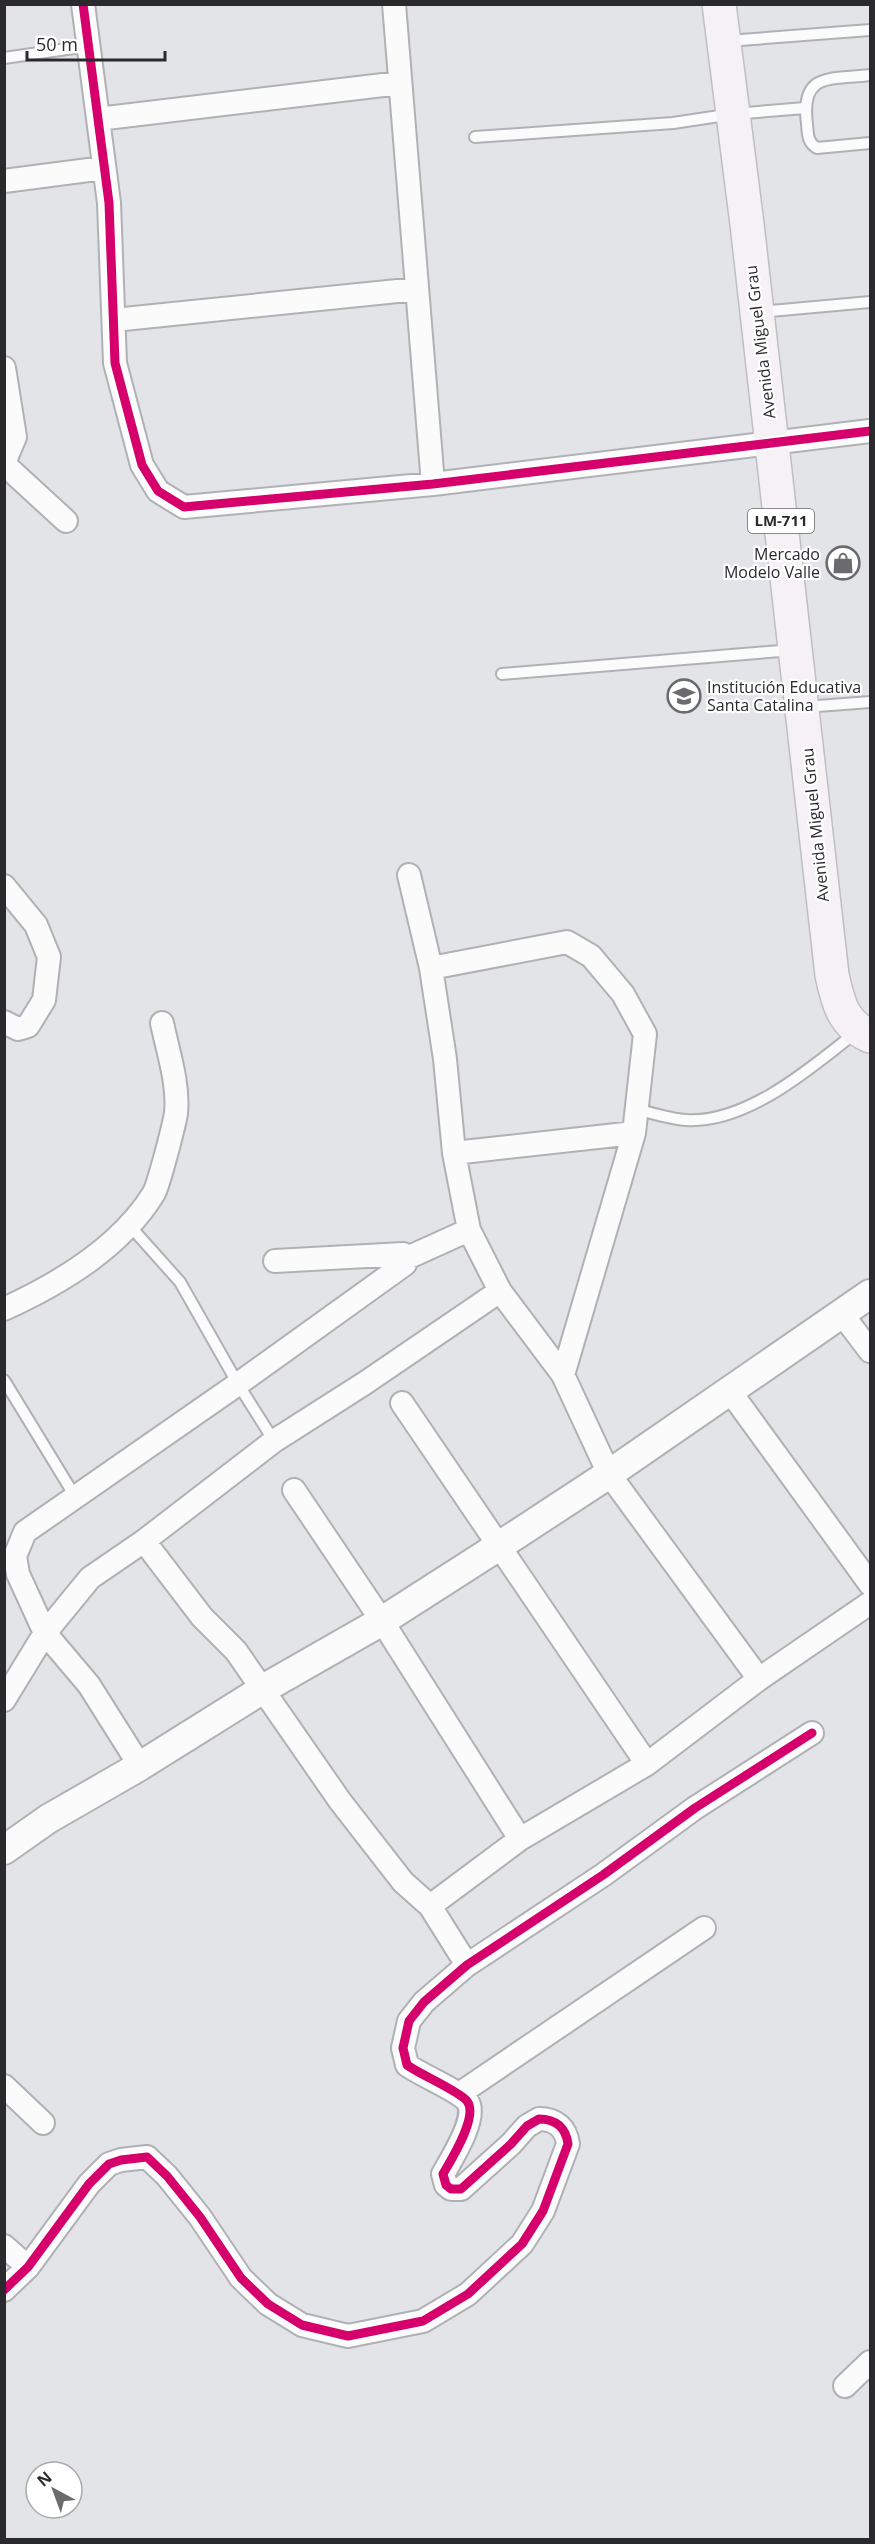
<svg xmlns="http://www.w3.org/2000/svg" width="875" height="2544" font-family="'Open Sans',sans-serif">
  <rect width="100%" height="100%" fill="#e3e4e8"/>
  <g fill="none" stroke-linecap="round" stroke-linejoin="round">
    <!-- service casing -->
    <g stroke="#b0b1b4" stroke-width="14">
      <path id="service" d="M727,41l143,-11
        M4,58l84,-12
        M870,75c-39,5 -70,-4 -63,49 1,10 0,18 10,24l53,-5
        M475,137l198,-14 60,-9 72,-6
        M760,312l110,-10
        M502,674l291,-24
        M805,707l65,-5
        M636,1109c16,4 34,10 50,11 60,4 125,-52 169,-87
        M130,1226l50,56 58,102 36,57
        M4,1380l72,118"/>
    </g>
    <!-- minor casing -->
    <g stroke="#b0b1b4" stroke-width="26">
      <path id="minor" d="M83,4l26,199 6,160 27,102 16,26 26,16 249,-23 437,-53
        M394,4l39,480
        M98,119l302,-36
        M4,181l100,-13
        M114,320l303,-31
        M4,368l11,69 -11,26
        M4,464l62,57
        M409,875l22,93 14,91 9,94 15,77 31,61 63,84 46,99 150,205
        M4,886l32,39 13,32 -5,43 -16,26 -10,3 -14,-7
        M431,968l136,-26 24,14 32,38 22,40 -11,99 -71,242
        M454,1153l180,-20
        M407,1258l62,-28
        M4,1309c57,-26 117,-62 150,-116 5,-10 20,-67 22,-80 3,-29 -8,-61 -14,-90
        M842,1314l28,37
        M729,1390l141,194
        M402,1403l245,361
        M294,1490l88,131 138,218
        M144,1541l58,76 34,34 104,150 63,81 27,24
        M4,1700l41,-67 45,-55 54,-37 130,-100 91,-58 135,-92
        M140,1766l-51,-81 -44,-52 -27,-59 -3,-18 10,-24 213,-148 167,-120 2,-6 -4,-4 -128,7
        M467,1965l-37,-59 90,-67 127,-75 112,-85 111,-76
        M4,2086l39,37
        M459,2094l245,-166
        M4,2246l24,21
        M4,2290l24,-23 61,-83 20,-20 12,-4 26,-3 20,19 33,41 41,61 27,26 34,21 46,11 75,-15 45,-27 54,-50 21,-33 25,-67c-2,-16 -12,-25 -29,-25l-12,7 -16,18 -50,45h-10l-5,-4 -3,-11c8,-14 36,-58 24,-73 -8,-10 -46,-26 -60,-36l-4,-17 6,-27 15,-19 43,-37 136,-90 92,-67 117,-75
        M845,2386l25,-24"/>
    </g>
    <!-- tertiary casing -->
    <g stroke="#b0b1b4" stroke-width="32">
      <path id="tertiary" d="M4,1850l44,-31 92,-53 123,-77 119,-68 117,-75 110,-72 261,-180"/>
    </g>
    <!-- primary casing -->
    <g stroke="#bebfc1" stroke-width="36">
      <path id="primary" d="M719,4l28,220 85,751c6,28 11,49 38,61"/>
    </g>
    <!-- service -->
    <use href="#service" stroke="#fbfbfc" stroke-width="10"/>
    <!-- minor -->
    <use href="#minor" stroke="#fbfbfc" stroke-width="22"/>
    <!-- tertiary -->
    <use href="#tertiary" stroke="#fbfbfc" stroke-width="28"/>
    <!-- primary -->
    <use href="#primary" stroke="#f5f1f5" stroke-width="33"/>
    <!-- cycleway casing -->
    <g stroke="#fff" stroke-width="13">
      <path id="cycleway" d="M83,4l26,199 6,160 27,102 16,26 26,16 249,-23 437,-53
        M4,2290l24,-23 61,-83 20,-20 12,-4 26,-3 20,19 33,41 41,61 27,26 34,21 46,11 75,-15 45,-27 54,-50 21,-33 25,-67c-2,-16 -12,-25 -29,-25l-12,7 -16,18 -50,45h-10l-5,-4 -3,-11c8,-14 36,-58 24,-73 -8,-10 -46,-26 -60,-36l-4,-17 6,-27 15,-19 43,-37 136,-90 92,-67 117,-75"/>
    </g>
    <!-- cycleway -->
    <use href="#cycleway" stroke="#d6006c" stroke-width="9"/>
  </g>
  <!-- icons -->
  <defs>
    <g id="shop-ring" transform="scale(1.725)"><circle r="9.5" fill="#fff" stroke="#6b6b6e" stroke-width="1.5"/><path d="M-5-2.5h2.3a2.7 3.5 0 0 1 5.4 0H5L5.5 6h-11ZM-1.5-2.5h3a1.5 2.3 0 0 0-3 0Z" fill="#6b6b6e"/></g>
    <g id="school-ring" transform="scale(1.725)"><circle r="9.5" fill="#fff" stroke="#6b6b6e" stroke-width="1.5"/><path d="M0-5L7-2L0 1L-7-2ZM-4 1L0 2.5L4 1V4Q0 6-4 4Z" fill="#6b6b6e"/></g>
  </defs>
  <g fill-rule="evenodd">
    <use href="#shop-ring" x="843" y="563"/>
    <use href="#school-ring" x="684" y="696"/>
  </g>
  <g text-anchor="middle" stroke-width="4.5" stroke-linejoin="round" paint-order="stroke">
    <!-- shield labels -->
    <rect fill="#fff" stroke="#6a6a6c" stroke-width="1.5" x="748" y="509" width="66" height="24" rx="4.5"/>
    <g font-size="15" font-weight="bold" fill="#2a2a2d">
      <text x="781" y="526">LM-711</text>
    </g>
    <!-- street labels -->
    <g font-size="16" fill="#2a2a2d" stroke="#fff">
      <text transform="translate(760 342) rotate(-97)" y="6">Avenida Miguel Grau</text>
      <text transform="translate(815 825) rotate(-96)" y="6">Avenida Miguel Grau</text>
    </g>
    <!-- poi labels -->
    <g font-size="16" fill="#2a2a2d" stroke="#fff" text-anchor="end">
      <text x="820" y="560">Mercado<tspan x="820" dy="18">Modelo Valle</tspan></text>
      <text x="707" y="693" text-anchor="start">Institución Educativa<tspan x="707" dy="18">Santa Catalina</tspan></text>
    </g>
  </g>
  <!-- border -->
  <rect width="875" height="2544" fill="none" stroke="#2a2a2d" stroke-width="12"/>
  <!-- north arrow -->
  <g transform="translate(54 2490) rotate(319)"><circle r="28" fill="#ffffff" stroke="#aaaaab" stroke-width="1.5"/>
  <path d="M0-4.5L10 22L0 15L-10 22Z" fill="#6b6b6e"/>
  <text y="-9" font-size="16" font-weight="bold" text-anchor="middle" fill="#2a2a2d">N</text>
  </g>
  <!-- scale -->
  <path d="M27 51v9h138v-9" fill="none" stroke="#2a2a2d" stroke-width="3"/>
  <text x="36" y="51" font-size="18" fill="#2a2a2d" stroke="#ffffff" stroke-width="4.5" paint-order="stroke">50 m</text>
</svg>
